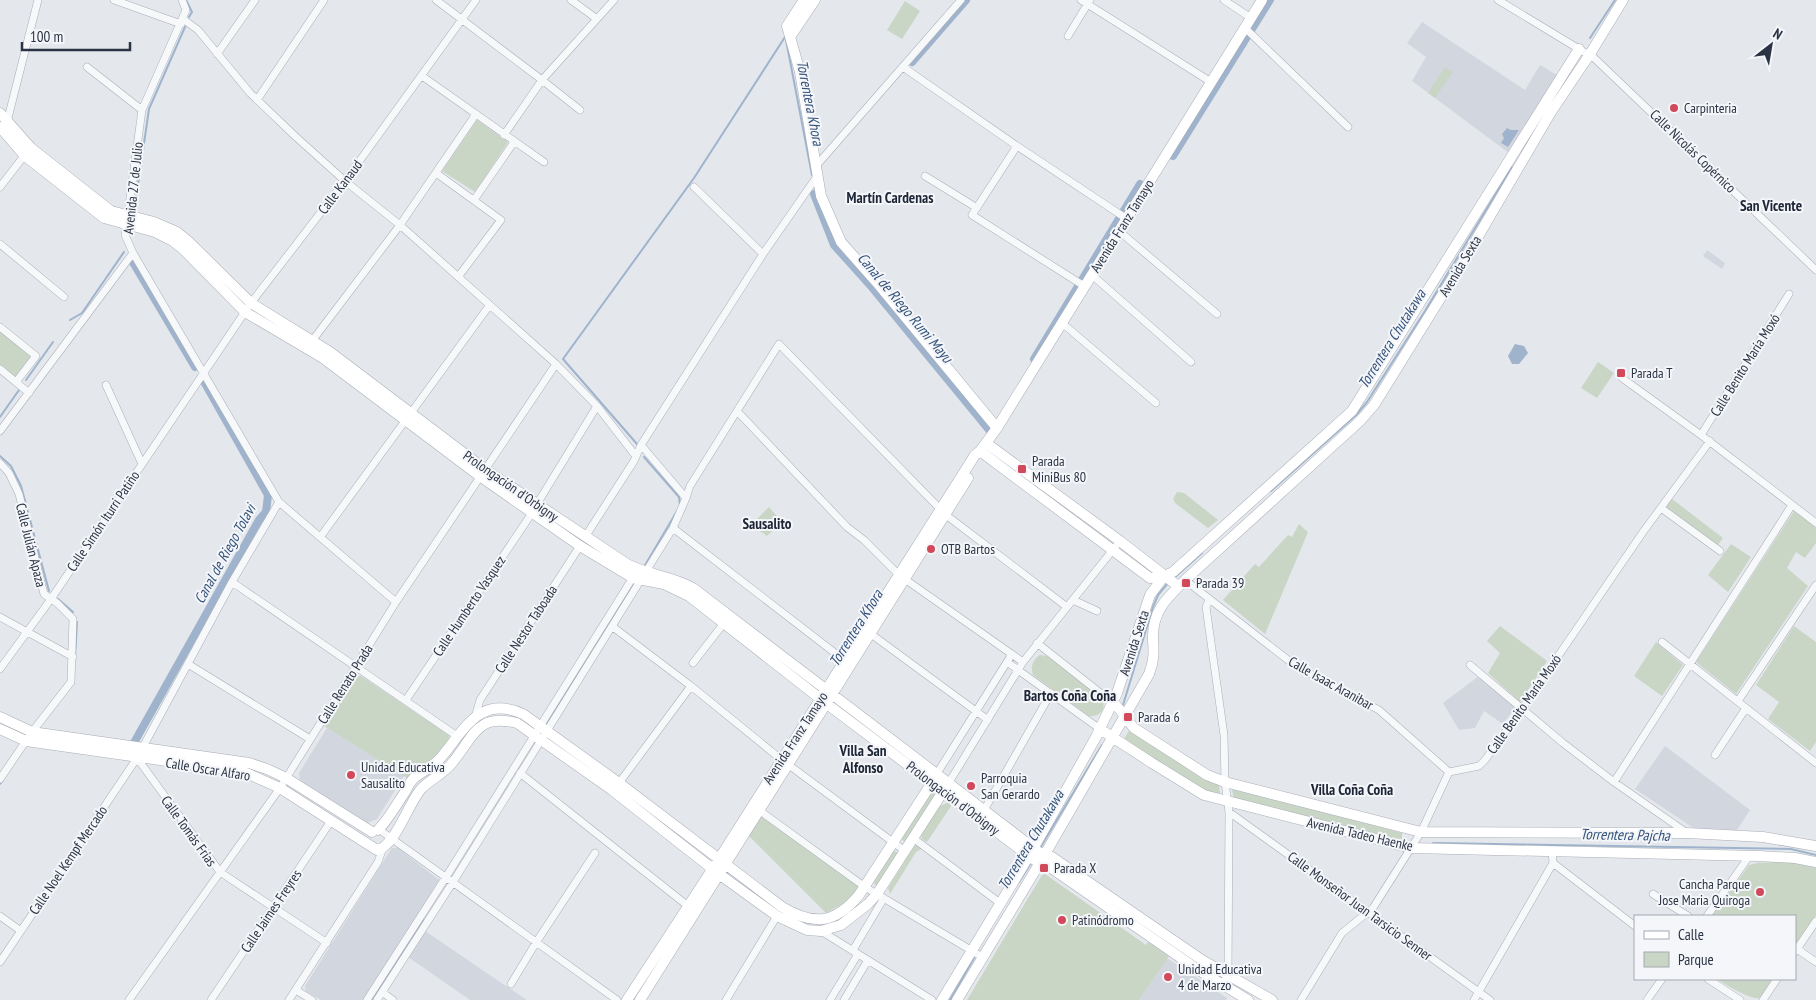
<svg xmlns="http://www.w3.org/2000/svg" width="1816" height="1000" font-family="'PT Sans Narrow',sans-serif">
  <rect width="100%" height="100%" fill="#e4e7ec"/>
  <!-- built -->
  <path fill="#d2d6de" d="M1422,22l103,68 15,-25 17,10 -48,78 -97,-72 14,-24 -19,-14z
    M1707,250l18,13 -3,6 -19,-13z
    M1479,676l36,32 -12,16 -19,-13 -9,17 -16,2 -16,-27z
    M327,728l77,48 -27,43 -10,4 -67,-43 -1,-7z
    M1665,746l85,64 -13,20 -42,-1 -60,-40z
    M392,848h6l41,32 -75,120h-43l-15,-9 -1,-5z
    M425,931l87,59 15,10h-57l-62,-43z
    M1167,958l60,40 -1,2h-87z"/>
  <!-- green -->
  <path fill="#c9d6c5" d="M905,1l15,10 -18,28 -15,-9z
    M1445,67l8,5 -18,26 -7,-5z
    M477,120l31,22 -33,50 -33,-21z
    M0,331l32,26 -17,21 -15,-13z
    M1598,362l16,11 -17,25 -16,-10z
    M1177,492l7,1 34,27 -10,8 -33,-25 -2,-4z
    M1672,499l51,39 -6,8 -51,-39z
    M769,507l13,15 -15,14 -16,-11z
    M1794,511l22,17v15l-11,15 -9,-6 -9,16 21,18 -72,108 -40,-32z
    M1299,524l9,8 -43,102 -42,-34 32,-36 4,3 29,-32 4,2z
    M1731,544l20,13 -23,35 -20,-17z
    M1500,626l47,35 -27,41 -32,-29 12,-20 -13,-12z
    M1794,626l22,16v100l-6,9 -42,-32 11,-17 -23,-17z
    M1656,642l27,23 -21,31 -28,-20z
    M1040,655l7,1 55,42c5,11 -2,19 -13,18l-56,-41c-3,-8 0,-16 7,-20z
    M357,676h4l88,59c2,18 -30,33 -42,43l-83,-52z
    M1130,729l73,50 16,6 1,10 -22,-7 -74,-49z
    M1237,789l165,44v7l-168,-41 -2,-9z
    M932,791l2,1 1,4 -30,46 -4,-3z
    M949,802l4,1 -26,39 -5,-3 -1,-5 17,-27z
    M763,816l95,70 1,4 -16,14 -17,9 -79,-79 12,-17z
    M915,845l8,3 -7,4 -26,42 -2,-6z
    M893,851l4,1 1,2 -20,31h-3l-1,-3z
    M1779,862l16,1 21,5v47l-21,31v-30h-83l37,-51 8,-2z
    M1045,874l101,71 2,-3 21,14 -30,44h-172l75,-125z
    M1717,979h56c-4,6 -9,15 -14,19 -9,2 -34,-14 -42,-19z"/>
  <!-- water -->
  <path fill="#9fb4cc" d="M1507,128l4,2h8l-11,17 -7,-4 3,-5 -2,-4z
    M1515,344l9,2 4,7 -9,11h-7l-4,-8z"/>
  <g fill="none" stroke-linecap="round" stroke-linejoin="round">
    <!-- stream -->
    <path stroke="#9fb4cc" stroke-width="2" d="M186,0l6,12 -3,5
      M1590,38l25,-38
      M786,40l26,135
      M1522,151l14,-24
      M135,205l14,-96 36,-82
      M70,320l12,-7 42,-61
      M26,380l27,-38
      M0,417l19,-27
      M637,444l-74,-85 131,-181 91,-141
      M0,456l11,10 10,20 28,105
      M644,457l35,40 1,8
      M1271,491l85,-76 11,-13 58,-91 87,-144
      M644,567l33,-56
      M1174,578l28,-25
      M58,599l15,13
      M75,657l2,-35
      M1123,705l30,-98 5,-12 10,-12
      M546,724l89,-141
      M0,784l3,-4
      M1433,843l358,6 25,6
      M1040,848l62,-103
      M1019,882l12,-19
      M372,1000l52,-80
      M950,1000l24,-42"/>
    <!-- canal -->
    <path stroke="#9fb4cc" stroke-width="8" d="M912,62l54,-62
      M1173,156l97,-156
      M814,194l20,51 36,40 120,146 4,-7
      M131,259l64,108
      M1034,359l106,-175
      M135,741l124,-221 7,-8 2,-17 -66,-117"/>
    <!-- street casing -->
    <g stroke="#a9aeb7" stroke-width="8">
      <path id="street" d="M114,0l67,24
        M436,0l106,80 38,30
        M571,0l26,19
        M1081,0l130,82
        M1224,0l27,18
        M1498,0l86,52 6,2 226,216
        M183,19l15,11 52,63 45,43 50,45 55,44 156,139 41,42 38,49
        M1245,28l103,99
        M1068,36l22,-36
        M217,54l38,-54
        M87,67l55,43
        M903,67l114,79 110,73
        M422,76l122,86
        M257,100l67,-100
        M7,122l31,-122
        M504,135l38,-55 72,-80
        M1017,146l-45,69 109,69 5,1
        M816,166l145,-166
        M436,173l65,47 -43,57
        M925,176l52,32
        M0,187l27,-35
        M694,187l69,67
        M474,200l40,-58
        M1119,231l98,83
        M0,244l64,53
        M133,253l146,249 117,100
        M1092,275l99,87
        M1062,323l94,80
        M0,327l36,29 -20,26
        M312,341l88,-116 76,-111
        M0,369l29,24
        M1622,378l79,57 115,88
        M106,385l36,79
        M737,411l110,116 17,13 35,35 124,87
        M0,431l133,-178 -8,-18 17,-125 44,-100 -4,-10
        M1701,435l88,-141
        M641,445l45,53
        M0,463l9,10 10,21 25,100 13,9 16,16 -2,63 -39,50 -32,47
        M537,504l60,-98
        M1661,508l59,43
        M673,528l171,132
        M321,536l168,-230
        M585,537l49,-76 7,-16 122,-191 55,-79
        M1185,580l112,87 82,43 70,62
        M232,582l225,154
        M1073,600l24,11
        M1209,600l-3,7 18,128 1,47 4,30 -1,163 -6,10
        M0,617l73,40
        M613,627l78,59 91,74 123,91
        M871,634l117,86
        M1662,642l154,121
        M1037,643l76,60
        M1007,662l93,67
        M693,663l31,-40
        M188,664l122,75
        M1470,665l93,78 51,39 73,51
        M0,669l51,-70 200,-296 94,-122 131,-181
        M406,700l126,-187
        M1738,701l78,-116
        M476,714l4,-14 100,-154
        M1715,755l31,-47
        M137,758l83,114 107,71
        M1449,772l30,-6 6,-6 37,-51 121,-177 67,-91
        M520,773l168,133
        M936,775l76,-121
        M1614,782l178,-277
        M619,783l72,-97
        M948,784l75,-122 97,-121
        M756,808l109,79 119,71
        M983,812l68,-119
        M1229,812l261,188
        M384,833l233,167
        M913,838l87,65
        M1553,863l82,63
        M1653,894l35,22
        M0,916l21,15
        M1707,916l43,-61
        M821,931l111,69
        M1797,949l19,13
        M853,950l31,-52
        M1795,952l21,-31
        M0,962l137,-204 95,-176 47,-80
        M1708,979l32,21
        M511,984l26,-43 58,-88
        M296,990l16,10
        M382,992l11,8
        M129,1000l151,-212 116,-186 160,-238
        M211,1000l120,-179
        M289,1000l89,-138 5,-14
        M367,1000l79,-123 189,-303
        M377,1000l76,-118 220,-354 13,-30 4,-12 89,-142 167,171 121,92
        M726,1000l51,-84
        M830,1000l28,-46
        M844,1000l24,-40
        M1301,1000l41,-67 31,-25 48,-76 28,-60
        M1474,1000l79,-137 -1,-11
        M1647,1000l15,-21
        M1763,1000l14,-21"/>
    </g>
    <!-- secondary casing -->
    <g stroke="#a9aeb7" stroke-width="11">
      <path id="secondary" d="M804,0l-17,26 13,46 21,124 20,46 38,43 118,143
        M790,37l25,-37
        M0,113l31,35 80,63 43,11 23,10 11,9 63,62 79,49 156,118 141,94c21,11 45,12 66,24l347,265 12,4 150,103 70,40
        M0,127l25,29 79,62 51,14 18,9 10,8 62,63 78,46 158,119 99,69 53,32 31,6 25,12 138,108 202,152 7,5h5l156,108 51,31
        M986,443l134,98 58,45
        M980,451l170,127 14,-2
        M1113,703c9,7 14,17 21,25l73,47 18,7 196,50 266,1 76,4 53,9
        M0,717l32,15 217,31 18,6 19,9 86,54
        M0,729l26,12 218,31 36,16 97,62c19,-4 32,-49 45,-62 9,-9 21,-14 30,-25 22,-26 24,-50 65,-40l95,67 107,84 58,42 30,14 14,1 20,-6 27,-21 9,-10 69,-107
        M1100,729l52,34 52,32 207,53 348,8 36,2 21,4
        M378,830c11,-11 18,-25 27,-38 2,-4 5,-10 8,-13 10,-9 21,-12 30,-24 23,-28 38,-60 80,-41l96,69 163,124c32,19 53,17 77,-12l76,-117
        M627,1000l92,-141 256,-404 5,-4 17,-23 265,-428
        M640,1000l328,-522
        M942,1000l87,-144 67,-119 21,-44 33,-98 14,-19 9,-4 179,-161 227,-362
        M957,1000l84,-139 108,-187c5,-13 5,-21 4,-34 -1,-29 13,-41 32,-60l175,-159 14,-16 95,-153 82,-140 39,-58 33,-54"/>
    </g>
    <!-- street -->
    <use href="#street" stroke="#f7f8fa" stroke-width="7"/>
    <!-- secondary -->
    <use href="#secondary" stroke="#fff" stroke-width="10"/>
  </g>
  <!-- markers -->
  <g fill="#d1495b" stroke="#f4f6f9" stroke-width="2">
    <circle cx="1674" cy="108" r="5"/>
    <rect x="1616" y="368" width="10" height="10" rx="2.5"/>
    <rect x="1017" y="464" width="10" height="10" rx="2.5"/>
    <circle cx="931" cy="549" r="5"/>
    <rect x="1181" y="578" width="10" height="10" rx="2.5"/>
    <rect x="1123" y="712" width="10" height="10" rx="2.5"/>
    <circle cx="351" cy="775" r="5"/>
    <circle cx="971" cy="786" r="5"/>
    <rect x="1039" y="863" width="10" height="10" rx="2.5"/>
    <circle cx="1760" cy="892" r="5"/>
    <circle cx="1062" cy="920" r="5"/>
    <circle cx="1168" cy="977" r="5"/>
  </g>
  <g text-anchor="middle" stroke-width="4" stroke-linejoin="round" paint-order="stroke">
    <!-- poi labels -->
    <g font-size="14" fill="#2b3445" stroke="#f4f6f9" text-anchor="start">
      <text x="1684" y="113">Carpinteria</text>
      <text x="1631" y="378">Parada T</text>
      <text x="1032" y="466">Parada<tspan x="1032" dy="16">MiniBus 80</tspan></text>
      <text x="941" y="554">OTB Bartos</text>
      <text x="1196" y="588">Parada 39</text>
      <text x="1138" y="722">Parada 6</text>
      <text x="361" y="772">Unidad Educativa<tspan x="361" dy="16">Sausalito</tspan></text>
      <text x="981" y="783">Parroquia<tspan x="981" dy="16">San Gerardo</tspan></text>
      <text x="1054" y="873">Parada X</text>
      <text x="1750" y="889" text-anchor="end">Cancha Parque<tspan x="1750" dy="16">Jose Maria Quiroga</tspan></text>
      <text x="1072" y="925">Patinódromo</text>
      <text x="1178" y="974">Unidad Educativa<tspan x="1178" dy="16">4 de Marzo</tspan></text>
    </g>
    <!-- street labels -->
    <g font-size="14" fill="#2b3445" stroke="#f4f6f9">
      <text transform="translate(1693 151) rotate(44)" y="5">Calle Nicolás Copérnico</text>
      <text transform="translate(340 187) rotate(-53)" y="5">Calle Kanaud</text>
      <text transform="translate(133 188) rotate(-84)" y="5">Avenida 27 de Julio</text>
      <text transform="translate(1122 226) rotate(-58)" y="5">Avenida Franz Tamayo</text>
      <text transform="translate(1460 266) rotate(-59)" y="5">Avenida Sexta</text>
      <text transform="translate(1745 365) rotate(-58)" y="5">Calle Benito María Moxó</text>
      <text transform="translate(511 486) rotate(35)" y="5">Prolongación d'Orbigny</text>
      <text transform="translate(103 521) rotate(-56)" y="5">Calle Simón Iturri Patiño</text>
      <text transform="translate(31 545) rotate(76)" y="5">Calle Julián Apaza</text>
      <text transform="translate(469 606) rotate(-56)" y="5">Calle Humberto Vasquez</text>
      <text transform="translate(526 629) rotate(-57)" y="5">Calle Nestor Taboada</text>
      <text transform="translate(1134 643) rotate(-72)" y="5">Avenida Sexta</text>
      <text transform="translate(1331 683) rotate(29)" y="5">Calle Isaac Aranibar</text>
      <text transform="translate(345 684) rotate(-58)" y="5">Calle Renato Prada</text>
      <text transform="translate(1524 704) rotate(-55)" y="5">Calle Benito María Moxó</text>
      <text transform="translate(795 738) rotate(-57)" y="5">Avenida Franz Tamayo</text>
      <text transform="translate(208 769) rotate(9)" y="5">Calle Oscar Alfaro</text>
      <text transform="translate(953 798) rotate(37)" y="5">Prolongación d'Orbigny</text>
      <text transform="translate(189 831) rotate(54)" y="5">Calle Tomás Frías</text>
      <text transform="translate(1360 834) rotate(13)" y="5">Avenida Tadeo Haenke</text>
      <text transform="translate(68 860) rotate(-56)" y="5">Calle Noel Kempf Mercado</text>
      <text transform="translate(1360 906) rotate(36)" y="5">Calle Monseñor Juan Tarsicio Senner</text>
      <text transform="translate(271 911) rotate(-56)" y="5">Calle Jaimes Freyres</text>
    </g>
    <!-- water labels -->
    <g font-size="15" font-style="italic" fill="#34527a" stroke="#f4f6f9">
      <text transform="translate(810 103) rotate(79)" y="5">Torrentera Khora</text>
      <text transform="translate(905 308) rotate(50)" y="5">Canal de Riego Rumi Mayu</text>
      <text transform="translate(1392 339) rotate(-58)" y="5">Torrentera Chutakawa</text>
      <text transform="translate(225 554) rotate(-61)" y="5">Canal de Riego Tolavi</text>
      <text transform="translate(856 628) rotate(-58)" y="5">Torrentera Khora</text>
      <text transform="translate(1625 835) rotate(1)" y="5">Torrentera Pajcha</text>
      <text transform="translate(1031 840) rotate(-59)" y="5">Torrentera Chutakawa</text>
    </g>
    <!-- neighbourhood labels -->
    <g font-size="15" font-weight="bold" fill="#1d2536" stroke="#f4f6f9">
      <text x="890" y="203">Martín Cardenas</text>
      <text x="1771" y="211">San Vicente</text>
      <text x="767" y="529">Sausalito</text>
      <text x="1070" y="701">Bartos Coña Coña</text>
      <text x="863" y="756">Villa San<tspan x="863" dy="17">Alfonso</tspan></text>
      <text x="1352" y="795">Villa Coña Coña</text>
    </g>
  </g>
  <!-- legend -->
  <rect x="1634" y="915" width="162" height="65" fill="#f4f6f9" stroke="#a4a8b1"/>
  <rect x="1644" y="931" width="25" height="8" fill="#ffffff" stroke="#a4a8b1"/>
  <text x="1678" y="940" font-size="15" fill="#2b3445">Calle</text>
  <rect x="1644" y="952" width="25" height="15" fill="#c9d6c5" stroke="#a4a8b1"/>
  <text x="1678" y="965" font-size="15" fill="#2b3445">Parque</text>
  <!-- north arrow -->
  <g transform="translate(1771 45) rotate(31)" stroke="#f4f6f9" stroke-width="4" paint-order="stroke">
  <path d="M0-4L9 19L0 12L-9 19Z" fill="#2b3445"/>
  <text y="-8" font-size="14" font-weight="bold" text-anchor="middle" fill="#2b3445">N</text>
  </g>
  <!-- scale -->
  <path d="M22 42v8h108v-8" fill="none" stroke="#2b3445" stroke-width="2.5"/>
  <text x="30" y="42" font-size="15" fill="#2b3445" stroke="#f4f6f9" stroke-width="4" paint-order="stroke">100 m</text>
</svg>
